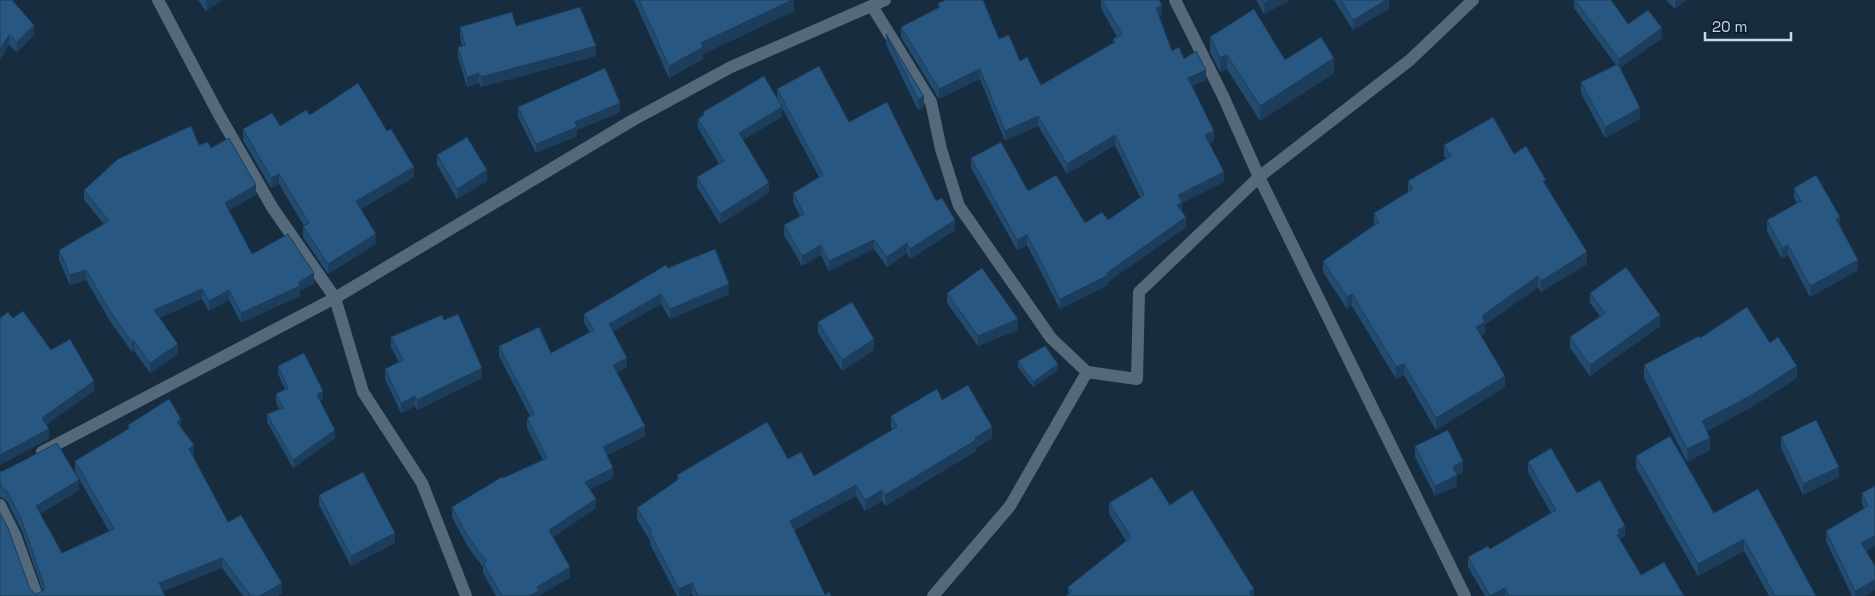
<svg xmlns="http://www.w3.org/2000/svg" width="1875" height="596" font-family="'Space Grotesk',sans-serif">
  <rect width="100%" height="100%" fill="#182c3f"/>
  <g fill="none" stroke-linecap="round" stroke-linejoin="round">
    <!-- minor -->
    <path stroke="#55697c" stroke-width="12" d="M158,0l60,113 54,94 63,91 28,94 59,91 44,113
      M1175,0l48,96 36,81 206,419
      M872,6l59,96 10,47 18,57 92,132 36,34
      M42,452l293,-154 298,-178 98,-53 154,-67
      M0,505l15,30 22,61
      M933,596l77,-90 77,-134 50,7 2,-87 120,-115 151,-117 63,-60"/>
  </g>
  <!-- wall -->
  <path fill="#224b70" d="M0,0l34,35 -17,17 -8,-7z
    M198,0h24l-16,11z
    M634,0h160v11l-91,43v5l-34,19z
    M1101,0h58l3,15 -3,2 13,34 12,8 22,21 -14,6 22,55 -4,2 14,39 -42,21v9l4,15 -78,55v3l-48,24 -33,-64 -10,5 -46,-82v-10l57,33 57,32 23,-3 32,-23 -25,-52 -48,29 -29,-48 -33,15 -25,-62 -41,20 -38,-62v-10l37,-19v-5l61,36 42,46 72,-41v-5l4,-2 -16,-29z
    M1256,0h34l-26,14z
    M1334,0h55v9l-36,21z
    M1574,0h37l17,24 34,14 -42,30 20,51 -35,19 -24,-45v-11l35,-17 -42,-57z
    M1666,0h20l-11,9z
    M516,26l80,30 -115,31 -2,-4 -12,4 -9,-30v-10l4,-1 -2,-9v-10z
    M886,34l38,73 -6,3 -32,-66z
    M1210,37l75,23 49,13 -74,48 -33,-52 -7,3 -10,-20z
    M777,89l72,33 87,79 19,29 -45,29 -3,-6 -20,14 -13,-18 -45,22 -8,-16 -19,11 -18,-31v-10l16,-9 -7,-14v-9l26,-16 -37,-69v9l-39,23 26,53 -49,31 -23,-37v-10l22,-13 -21,-36v-9l5,-4v-3l74,-13z
    M518,107l102,5 -43,18v6l-41,17 -18,-36z
    M310,115l104,62 -53,32 15,35 -48,30 -25,-37v-11h1l-25,-42 -8,4 -28,-48v-11l37,-3z
    M199,145l12,3 45,47 -27,15 23,44 62,29 -14,8v5l-59,27 -12,-23 -20,11 -7,-12 -43,19 19,36 -28,19 -16,-22 -2,1 -22,-31 -24,-41 -16,5 -11,-25v-10l45,-26 -20,-24v-10z
    M1444,145l70,9 32,31 41,79 -46,28 -3,-5 -53,38v8l-4,3 24,51 -69,43 -32,-55 -8,4 -44,-73 -5,3 -24,-37v-11l51,-36v-12l34,-21v-11l38,-22 -2,-3z
    M437,155l50,26 -30,18 -20,-34z
    M1794,188l46,37 18,45 -48,27 -22,-42 -6,4 -15,-28v-11l30,-17 -3,-5z
    M668,268l61,26 -59,25 -9,-15 -48,27 14,36 -10,6 28,63 -38,19 6,23 -23,11 6,19 -43,29 17,40 -31,19h-43l-13,-23v-6l-15,-20 -16,-30v-10l51,-29 40,-18 -16,-32v-10l3,-2 -31,-60v-10l52,7 39,-21 -6,-9v-9z
    M947,293l71,37 -40,16 -31,-43z
    M1590,293l70,33 -70,50 -20,-28v-11l30,-21 -10,-13z
    M444,320l38,58 -65,32 -2,-4 -14,7 -16,-34v-10l14,-7 -8,-15v-10z
    M818,322l56,28 -32,21 -24,-38z
    M1700,338l70,5 27,35 -47,30 -43,23 3,19 -23,12 -43,-84v-13z
    M1018,361l40,9 -25,17 -15,-20z
    M278,366l45,33 -3,2 15,37 -42,30 -26,-46v-8l12,-5 -3,-7v-8l9,-5 -7,-15z
    M942,400l50,38 -16,10v3l-91,55 -3,-5 -17,10 -9,-15 -62,34 31,65 6,1h-138l-1,-2 -4,2h-11l-27,-52v-3l-13,-22v-11l40,-27v-6l111,-16 26,17 78,-46 -1,-3v-11z
    M128,425l53,4 13,27h-1l35,66 54,71 -5,3h-34l-21,-28 -59,23 -163,5 30,-7 6,5 7,-2 -21,-61 -15,-30 -7,-4v-26l79,19 -39,24 22,39 47,-22 -34,-59v-11l53,-32z
    M1781,437l58,40 -36,18 -22,-47z
    M1415,446l48,26 -6,3v11l-22,10 -20,-39z
    M1636,456l78,57 102,83h-47l-25,-45 -46,25 -62,-108z
    M1528,462l49,31 48,43 -5,3 21,36 43,21h-199l-17,-29v-10l22,-8 61,-36 -23,-41z
    M1875,486v60l-9,5 9,15v24l-10,6h-13l-26,-55v-10l38,-22 -2,-5v-11z
    M319,495l76,48 -44,23 -32,-61z
    M1109,503l61,2 84,91 -186,-1v-8l58,-46 -17,-27z"/>
  <!-- shaded-wall -->
  <path fill="#1c3d5b" d="M207,0h15l-16,11v-10z
    M792,0h2v11l-91,43v5l-34,19v-12l32,-23z
    M1270,0h20l-26,14v-11z
    M1386,0h3v9l-36,21v-10z
    M1677,0h9l-11,9v-8z
    M1162,5v10l-6,3v-10z
    M34,25v10l-17,17v-10z
    M1662,28v10l-43,31v-10z
    M9,35v10l-9,15v-11z
    M596,46v10l-115,31v-10z
    M1227,55v14l-7,3v-14z
    M1334,58v15l-74,48v-15z
    M980,69v10l-41,20v-10z
    M1206,70v10l-18,8v-10z
    M479,73v10l-12,4v-10z
    M924,96v11l-6,3v-11z
    M620,103v9l-43,18v6l-41,17v-9l39,-22z
    M782,107v10l-43,25v-9z
    M1640,108v11l-35,19v-11z
    M1038,116v10l-33,15v-10z
    M1214,131v10l-9,4v-10z
    M1115,135v10l-48,29v-10z
    M414,167v10l-58,35v-11z
    M487,170v11l-30,18v-10z
    M1224,172v10l-42,21v9l-5,3 1,-20z
    M279,174v10l-8,4v-10z
    M769,183v10l-49,31v-10z
    M256,185v10l-31,18v-10z
    M1186,217v10l-78,55v3l-48,24v-10l47,-26z
    M1840,217v10l-4,-8z
    M955,220v10l-45,29v-10z
    M376,234v10l-48,30v-10z
    M1027,235v10l-10,5v-10z
    M874,240v9l-45,22v-10z
    M907,243v10l-20,14v-10z
    M821,245v10l-19,11v-10z
    M1788,245v10l-6,4v-11z
    M1587,252v12l-46,28v-11z
    M1858,260v10l-48,27v-11z
    M86,270v10l-16,5v-10z
    M314,273v10l-14,8v5l-59,27v-10l58,-31z
    M1538,276v11l-53,38v8l-9,6v-12l6,-11z
    M729,284v10l-59,25v-10z
    M202,289v10l-48,21v-10z
    M229,290v10l-20,11v-10z
    M661,294v10l-52,30v-10z
    M1352,294v12l-5,3v-12z
    M1660,315v11l-70,50v-11z
    M1018,319v11l-40,16v-10z
    M874,339v11l-32,21v-11z
    M134,341v10l-2,1v-10z
    M178,344v10l-28,19v-10z
    M627,358v9l-14,8v-10z
    M1058,364v6l-25,17v-5z
    M1404,364v11l-8,4v-12z
    M1797,366v12l-47,30 -48,26v-13z
    M482,368v10l-65,32v-10z
    M1505,376v11l-69,43v-12z
    M94,381v10l-52,37v-10z
    M323,391v8l-6,3v-7z
    M415,396v10l-14,7v-10z
    M181,419v10l-4,-7z
    M645,426v10l-42,21v-10z
    M992,427v11l-16,10v3l-91,55v-11l90,-57z
    M49,429v10l-49,26v-10z
    M335,430v8l-42,30v-8z
    M1710,438v12l-23,12v-13z
    M194,445v11l-5,3v-10z
    M1463,461v11l-10,5v-10z
    M1839,467v10l-36,18v-11z
    M613,468v10l-28,14v-10z
    M1457,475v11l-22,10v-10z
    M79,480v10l-43,26v-10z
    M856,485v11l-66,36v-11z
    M882,490v11l-17,10v-11z
    M596,499v9l-47,32v-10z
    M1625,526v10l-5,3 -3,-4 1,-5z
    M395,533v10l-44,23v-10z
    M1875,536v10l-14,7v-10z
    M1744,539v12l-46,25v-12z
    M222,558v10l-63,25v-10z
    M570,567v10l-31,19h-10l8,-9z
    M1875,580v10l-10,6h-10v-5z
    M282,583v10l-5,3h-17z
    M692,583v11l-4,2h-9v-7z
    M1505,588v8h-15z
    M1254,589v7h-5v-4z"/>
  <!-- building -->
  <path fill="#285782" stroke="#1c3d5b" d="M0,0h12l22,25 -17,17 -8,-7 -9,14z
    M639,0h153l-91,43 2,4 -34,19z
    M946,0h37l16,39 10,-4 11,26 7,-4 14,28 74,-43 -2,-3 9,-5 -20,-34h57l3,5 -6,3 16,43 7,-4 5,12 12,-8 10,19 -18,8 26,53 -9,4 19,37 -46,23 4,7 -5,3 9,12 -79,56 1,2 -48,24 -33,-64 -10,5 -46,-82 30,-16 27,49 28,-16 29,48 17,-11 6,8 36,-25 -29,-60 -48,29 -29,-48 -33,15 -25,-62 -41,20 -38,-62 39,-20 -2,-4z
    M1262,0h8l-6,3z
    M1341,0h45l-33,20z
    M1575,0h36l17,24 20,-14 14,18 -43,31z
    M580,7l16,39 -115,31 -2,-4 -12,4 -9,-30 7,-2 -5,-18 52,-15 4,14z
    M1254,9l31,51 36,-23 13,21 -74,48 -33,-51 -7,3 -10,-21z
    M886,34l37,61 1,1 -6,3z
    M1618,64l22,44 -35,19 -24,-45z
    M819,66l30,56 38,-20 49,99 6,-3 13,22 -45,29 -3,-6 -20,14 -13,-17 -45,21 -8,-16 -19,11 -18,-31 20,-11 -11,-21 30,-18 -46,-86z
    M605,68l15,35 -45,19 2,5 -41,17 -18,-37z
    M764,76l18,31 -43,26 30,50 -49,31 -23,-37 27,-16 -26,-42 6,-4 -1,-3z
    M358,83l29,48 4,-2 23,38 -58,34 20,33 -48,30 -25,-38 6,-3 -30,-49 -8,4 -28,-49 29,-16 8,13 26,-16 4,5z
    M1493,117l21,37 12,-8 20,34 -3,1 44,71 -46,29 -3,-5 -56,40 3,6 -9,5 29,49 -69,42 -32,-54 -8,3 -44,-73 -5,3 -24,-36 56,-39 -5,-9 39,-24 -5,-8 43,-25 -7,-11z
    M191,126l8,19 9,-3 3,6 18,-10 27,47 -31,18 27,51 36,-20 26,39 -15,9 1,4 -59,27 -12,-23 -20,11 -7,-12 -48,21 24,34 -28,19 -16,-22 -2,1 -22,-31 -24,-41 -16,5 -11,-25 50,-29 -25,-31 34,-31z
    M467,137l20,33 -30,19 -20,-34z
    M1816,175l24,42 -4,2 22,41 -48,26 -22,-41 -6,3 -15,-28 34,-19 -7,-13z
    M715,249l14,35 -59,25 -9,-15 -52,30 18,34 -14,7 32,61 -42,21 10,21 -28,14 11,17 -47,31 21,37 -33,20 2,4 -10,5h-27l-19,-33 3,-2 -18,-24 -16,-30 50,-30 1,1 44,-20 -20,-40 7,-4 -35,-68 40,-19 12,26 43,-23 -10,-16 82,-49 2,3z
    M1626,267l34,48 -70,50 -20,-28 35,-24 -15,-20z
    M982,268l36,51 -40,17 -31,-43z
    M852,302l22,37 -32,21 -24,-38z
    M1747,307l23,36 8,-6 19,29 -47,30 -48,25 8,17 -23,11 -43,-84 55,-29 1,2z
    M23,311l28,39 19,-11 24,42 -52,37 7,11 -49,26v-137l8,-6 5,6z
    M458,314l24,54 -65,32 -2,-4 -14,7 -16,-34 18,-9 -12,-23 51,-22 2,5z
    M1045,346l13,18 -25,18 -15,-21z
    M304,353l19,38 -6,4 18,35 -42,30 -26,-46 16,-6 -7,-14 12,-6 -10,-22z
    M968,385l24,42 -17,11 1,2 -91,55 -3,-5 -17,10 -9,-15 -66,36 35,74 4,-3 2,4h-133l-6,-13 -13,6 -29,-56 2,-1 -15,-24 42,-29 -2,-4 90,-53 21,37 13,-7 13,24 83,-49 -6,-11 46,-27 5,11z
    M169,399l12,20 -4,3 17,23 -5,4 39,73 13,-7 41,68 -22,13h-9l-29,-38 -63,25 6,13h-165v-83l8,15 22,61 6,5 7,-3 2,-3 -23,-67 -15,-30 -7,-4 2,-1 -2,-4v-11h3l54,-28 22,37 -43,26 26,47 52,-24 -39,-68 55,-33 -2,-3z
    M1816,420l23,47 -36,17 -22,-47z
    M1448,430l15,31 -10,6 4,8 -22,11 -20,-40z
    M1670,436l44,77 44,-24 58,107h-41l-31,-57 -46,25 -62,-108z
    M1551,448l26,45 23,-13 25,46 -7,4 2,3 -3,2 24,40 23,-13 20,34h-175l-4,-8 -15,8 -22,-39 20,-11 2,3 66,-39 -28,-48z
    M363,472l32,61 -44,23 -32,-61z
    M1152,477l18,28 22,-15 62,99 -5,3 3,4h-186l5,-4 -3,-5 63,-50 -22,-34z
    M1875,486v50l-14,7 14,23v14l-20,11 -29,-60 42,-25 -6,-13z"/>
  <!-- scale -->
  <path d="M1705 32v8h86v-8" fill="none" stroke="#cbd7e4" stroke-width="2.5"/>
  <text x="1712" y="32" font-size="15" fill="#cbd7e4" stroke="#0e2234" stroke-width="4" paint-order="stroke">20 m</text>
</svg>
